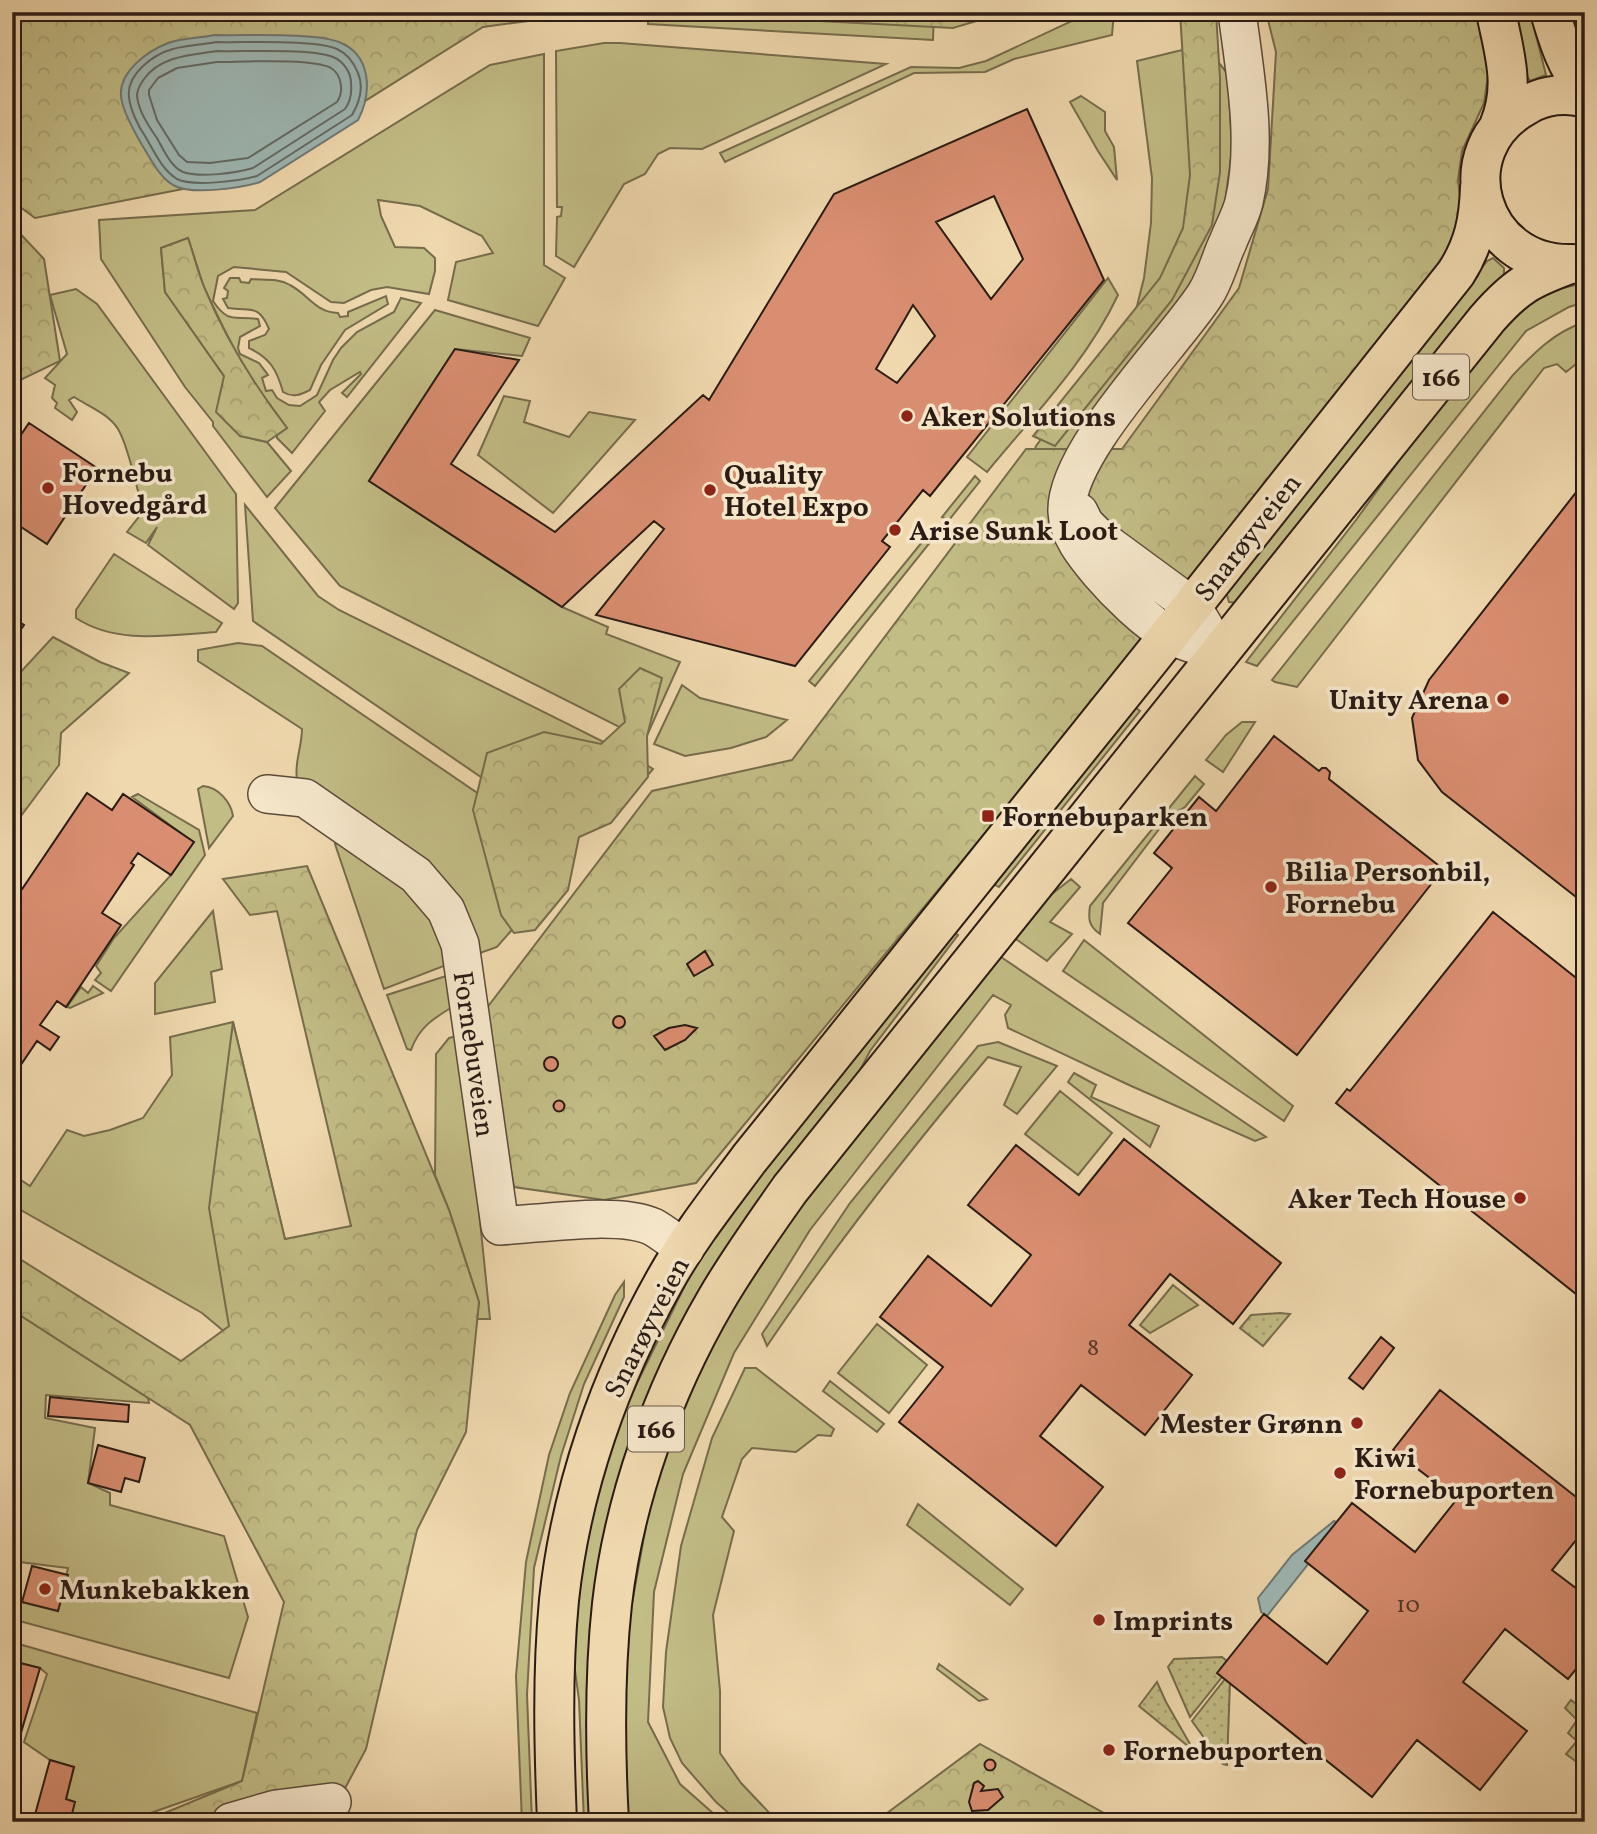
<svg xmlns="http://www.w3.org/2000/svg" width="1597" height="1834" font-family="Vollkorn,serif">
  <defs>
    <pattern id="forest-crowns" width="20" height="18" patternUnits="userSpaceOnUse" patternTransform="scale(1.75)"><rect width="20" height="18" fill="#c2bc85"/><path d="M2 6a3 3 0 1 1 6 0M12 15a3 3 0 1 1 6 0" fill="none" stroke="#a7a172"/></pattern>
    <pattern id="garden-dots" width="8" height="8" patternUnits="userSpaceOnUse" patternTransform="scale(1.75)"><rect width="8" height="8" fill="#c2bc85"/><path d="M2 2h.1M6 6h.1" fill="none" stroke="#a7a172" stroke-width="1.8" stroke-linecap="round"/></pattern>
  </defs>
  <rect width="100%" height="100%" fill="#f0d8ae"/>
  <filter id="stains"><feTurbulence type="fractalNoise" baseFrequency=".00286" numOctaves="4"/><feColorMatrix values="0 0 0 0 .2 0 0 0 0 .09 0 0 0 0 .02 0 0 0 .5 -.17"/></filter>
  <radialGradient id="worn" r=".72"><stop offset=".6" stop-color="#630" stop-opacity="0"/><stop offset="1" stop-color="#630" stop-opacity=".3"/></radialGradient>
  <!-- grass -->
  <path fill="#c2bc85" stroke="#766c4d" stroke-width="2" d="M648,12h286l-1,28 -285,-16z
    M1091,12h23l-2,23 -98,24 -29,13 -71,1 -189,89 -5,-9 191,-86 48,1 27,-7z
    M1508,12h22l16,63 -16,6 -7,-12z
    M1565,12h17l3,7v37z
    M604,43h16l266,21 -184,85 -32,-1 -12,6 -13,20 -21,10 -50,83 -18,-11 1,-39 4,-1 1,-9h-5l-1,-156z
    M1190,48l20,4 18,22 4,77 -9,66 -31,79 -165,244 4,-78 5,-16 99,-132 9,-36 7,-55 1,-45 -15,-117z
    M544,54v211l21,13 -27,48 -90,-26 8,-38 37,-9 -11,-17 -62,-30 -42,-6 3,16 14,31 29,1 11,10v13l-6,23 -42,-7 -16,3 -27,13 -13,-1 -45,-30 -52,-5 -16,9 -5,25c16,24 22,14 45,18l2,7 -20,11 -2,11 2,6 19,9 9,12 -6,3 4,13 6,-1 5,8 12,7 11,1 17,-11 16,-35 8,-12 16,-16 37,-20 7,-14 20,5 -74,94 -5,-4 19,-19 -1,-2 -30,18 -11,12 6,9 -33,42 -15,-15v-3l10,-7 -41,-56 -22,-43 -20,-41 -16,-50 -27,10 4,44 59,84 16,60 27,6 24,29 -24,26 -54,-71v-4l-28,-35 -84,-128 -2,-39 156,-10 235,-145z
    M1081,96l24,16v19l9,16 3,33 -19,-29 -28,-49z
    M1493,258l11,10v8l-264,327 -11,-1 -4,-14 262,-327z
    M230,278h9l2,4 8,1 2,-4c13,1 27,-1 39,6 19,10 25,27 48,28l2,4 8,-1v-4l38,-16 2,8 -43,26 -24,35 -11,25c-10,5 -17,8 -27,2 -6,-22 -13,-34 -34,-44v-7l16,-6 4,-6c-11,-26 -18,-17 -41,-21l-5,-9 4,-1 1,-7 -4,-3z
    M1108,278l10,17c-31,66 -85,121 -131,177l-20,-15z
    M1585,283v19l-16,5 -43,24 -269,335 -11,-4 110,-142 73,-101 90,-111 34,-18z
    M76,289l21,15 139,190 2,109 -4,6 -86,-64 9,-18 -11,16 -19,-11 18,-23 -3,-2c-5,-19 -14,-62 -24,-78 -9,-15 -30,-23 -44,-32l-5,3 8,12 -5,8 -17,-12 2,-5 -5,-5 3,-13 -10,-7 22,-24 -17,-59z
    M435,310l95,28 -8,18 -67,-7 -86,132 193,126 46,20 -2,7 74,28 -35,78 -305,-154 -65,-78z
    M1585,322v35l-19,15 -9,-8 -13,4 -247,319 -22,-5 -3,-2 241,-305c22,-23 41,-43 72,-53z
    M504,396l26,5 -6,21 45,15 20,-25 46,8 -82,93 -75,-58z
    M975,476l5,5 -31,39 -7,-3z
    M245,505l73,91 21,14 295,147 19,12 -46,55 -59,-1 -295,-202z
    M927,536l5,4 -117,146 -6,-5z
    M114,554l108,69 -6,9c-47,3 -99,13 -140,-14v-8z
    M238,643l24,3 277,189 -8,73 -34,39 -17,6 -6,-1 -177,-172c-3,-18 5,-33 5,-51l-104,-68v-11z
    M682,685l18,13 87,22 -21,17 -35,11 -46,8 -31,-12z
    M1132,705l8,6 -141,176 -9,-5z
    M1242,722h13l-32,50 -17,-12 20,-25z
    M1195,776l9,8 -19,23 -16,9 -66,87 -3,31c-11,-8 -12,-14 -10,-28z
    M203,786c15,1 28,16 30,30l-24,32 -11,-59z
    M138,794l61,36 6,25 -94,136 -16,-11 6,-7 -5,-7 18,-28 57,-63 22,-33 -61,-45z
    M340,843l69,47 28,31 12,43 -65,25 -49,-145z
    M1071,879l9,8 -30,35 22,12 -25,27 -34,-24 25,-32z
    M213,911l9,58 -11,3 4,30 -60,12v-31z
    M953,932l5,3 -88,116 -29,56 -167,239 -82,476h-8l-5,-122 -8,-59 15,-118 26,-89 88,-179 89,-123z
    M1084,940l209,166 -9,15 -221,-150z
    M998,955l268,182 -11,4 -126,-56 -121,-57 -3,-13 6,-10 -18,-10 -183,235 -76,123 -51,121 -29,118 -6,130 32,62 43,38h-98l-1,-174 30,-167 28,-83 47,-87 83,-127z
    M446,976l8,30c-20,12 -35,21 -43,44l-4,-1 -20,-54z
    M93,986l10,7 -33,15 -3,-1 14,-20 7,6z
    M233,1022l52,218 8,149 -91,-76 -190,-108v-31l18,12 37,-56 17,6 26,-6 33,-12 29,-43 -2,-38z
    M461,1035l29,284h-13l2,-17 -30,-92 -14,-35 1,-121 13,-16z
    M998,1042l59,24 -40,48 -13,-9 17,-38 -33,-10c-78,93 -153,188 -221,289l-5,-12 88,-131 128,-157z
    M1074,1073l22,12 -5,12 68,29 -9,21 -82,-65z
    M1060,1091l52,42 -34,42 -53,-41z
    M624,1282v15l-40,87 -23,72 -27,112 -7,127 5,127h-10l-6,-146 10,-114 23,-107 21,-62 45,-98z
    M1173,1285l25,20 -48,28 -10,-8z
    M12,1310l136,88 1,5 -103,-8 -1,23 50,10 -7,55 22,10v12l114,31 24,81 -19,61 -217,-59v-23l10,6 36,9 10,-43 -56,-7z
    M877,1324l50,41 -38,48 -51,-40z
    M745,1368h11l78,61 -3,7 -13,-1 -22,17 -44,-4 -10,11 -20,58 12,14 -21,84 7,76v62l21,30 37,39h-39l-23,-20 -34,-39 -12,-25 -7,-31 3,-55 15,-106 31,-108z
    M830,1381l54,43 -7,8 -54,-41z
    M918,1504l105,85 -13,16 -103,-80z
    M12,1642l245,71 -15,68 -117,41h-55l-4,-23 8,-32 -24,-7 -26,-18 23,-68 -7,-6 -28,-7z
    M939,1664l48,35 -8,2 -42,-32z
    M1571,1700l14,11v57l-19,-14 11,-13 -9,-8 9,-13 -12,-12z"/>
  <!-- forest -->
  <path fill="url(#forest-crowns)" stroke="#766c4d" stroke-width="2" d="M12,12h582l-111,15 -239,150 -209,41 -23,-17z
    M647,12h360l-54,16z
    M1180,12h36l4,67v93l-8,53 -40,75 -117,146 -22,-10 127,-158 23,-50 7,-53z
    M1266,12h212l11,57 -5,34 -22,48 -4,29 4,32 -8,34 -264,339 -494,598 -92,17 -90,-13 -31,-174 169,-222 140,-31 234,-311h96l117,-161 29,-99 8,-137z
    M12,225l32,34 16,102 -48,23z
    M188,238c6,17 10,35 17,51 21,50 49,96 82,139l-20,14 -27,-6 -24,-24 8,-36 -59,-84 -4,-44z
    M53,637l47,25 29,11 -68,60 -2,32 -47,63v-154l6,1z
    M640,668l22,10 -15,58 1,41 -37,46 -32,14 -11,53 -33,40 -21,3 -13,-18 -28,-105 14,-57 57,-21 57,12 24,-22 -6,-33z
    M307,866l142,344 30,92 -13,130 -49,98 -51,219 -39,73h-184l99,-41 42,-179 -94,-177 -178,-115v-56l169,107 48,-35 -20,-118 24,-186 52,217 66,-13 -74,-315 -27,4 -27,-36z
    M980,1744l140,78h-245z"/>
  <!-- garden -->
  <path fill="url(#garden-dots)" stroke="#766c4d" stroke-width="2" d="M1280,1313l10,1 -27,32 -23,-18 11,-13z
    M1222,1657l5,4 -5,16 -32,40 -22,-50 6,-8z
    M1225,1679l5,3 -3,83 -4,-1 -31,-43z
    M1157,1682l9,20 28,49 -55,-45z"/>
  <!-- water -->
  <path fill="#9eb8b5" stroke="#707975" stroke-width="2" d="M215,35c31,1 98,-3 124,7 33,13 33,51 19,78l-98,62c-18,6 -68,13 -85,4 -15,-7 -24,-27 -33,-41 -7,-12 -20,-35 -21,-49 -2,-25 27,-45 47,-53 14,-5 32,-5 47,-8z
    M1334,1521l6,3 -73,92 -6,-4 -3,-14 34,-43z"/>
  <g fill="none" stroke-linecap="round" stroke-linejoin="round">
    <!-- shore -->
    <path stroke="#646a65" stroke-width="2" d="M216,42c28,1 99,-3 121,7 11,5 17,14 21,24 6,14 1,30 -6,42l-95,61c-17,5 -65,11 -80,3 -15,-9 -23,-28 -32,-43 -7,-10 -15,-27 -16,-39 -3,-23 25,-43 44,-48 14,-4 29,-4 43,-7z
      M217,51c27,1 94,-3 116,6 10,4 18,15 18,26 1,10 0,18 -6,26l-92,59c-17,5 -53,10 -70,4 -12,-5 -20,-23 -26,-34 -8,-11 -20,-30 -20,-44 1,-5 4,-11 7,-15 16,-23 47,-24 73,-28z
      M217,62c25,0 95,-4 114,6 11,7 13,24 6,34l-89,56 -38,5 -23,-1 -8,-7 -22,-35 -8,-25v-5l9,-12 19,-10z"/>
  </g>
  <!-- building -->
  <path fill="#da8e71" stroke="#2a1b15" stroke-width="2" fill-rule="evenodd" d="M1027,109l77,171 -174,216 -7,-6 -41,51 8,6 -95,119 -199,-51 68,-86 -10,-8 -92,86 -193,-126 86,-132 64,11 -68,104 104,68 148,-137 6,5 125,-206zM994,196l29,63 -32,40 -55,-77zM913,305l22,31 -38,47 -21,-14z
    M29,423l68,45 -50,76 -35,-23v-73z
    M1585,481v423l-143,-112 -24,-32 -6,-42 17,-38z
    M15,619l9,6 -12,17v-19z
    M1274,736l45,35 3,-3h4l4,4 -1,7 114,90 -146,186 -169,-132 44,-55 -18,-15 45,-56 17,14z
    M87,793l25,17 11,-16 71,48 -23,33 -33,-22 -7,10 3,2 -32,48 19,12 -55,82 -9,-6 -17,24 19,12 -9,13 -13,-9 -25,37v-174z
    M1493,912l92,73v308l-4,5 -245,-195 11,-14 3,2z
    M705,951l8,14 -19,11 -7,-12z
    M613 1022a6 6 0 1 1 12 0a6 6 0 1 1-12 0Z
    M685,1025l12,3 -12,12 -20,10 -11,-14 15,-8z
    M544 1064a7 7 0 1 1 14 0a7 7 0 1 1-14 0Z
    M553.5 1106a5.5 5.5 0 1 1 11 0a5.5 5.5 0 1 1-11 0Z
    M1124,1139l157,124 -48,61 -63,-50 -41,51 63,50 -47,60 -64,-50 -41,51 63,51 -47,59 -157,-124 44,-55 -63,-50 48,-61 63,50 40,-51 -63,-50 48,-60 63,50z
    M1381,1337l13,11 -31,41 -14,-11z
    M1440,1390l145,114v25l-33,41 33,25v63l-17,21 -63,-50 -42,53 64,49 -47,59 -63,-50 -45,57 -155,-124 47,-59 63,50 41,-53 -63,-50 47,-58 63,49 42,-53 -64,-49z
    M50,1397l79,8 -1,17 -80,-6z
    M98,1445l47,13 -6,24 -14,-4 -4,14 -33,-9z
    M32,1566l36,9 -10,36 -36,-9z
    M12,1661l28,7 -22,75 -6,-1z
    M984.5 1765a5.5 5.5 0 1 1 11 0a5.5 5.5 0 1 1-11 0Z
    M50,1760l24,7 -8,32 9,3 -5,20h-37z
    M978,1781l6,5 -3,5 17,-2 5,8 -15,13 -16,1 -3,-9 5,-19z"/>
  <g fill="none" stroke-linecap="round" stroke-linejoin="round">
    <!-- minor casing -->
    <g stroke="#5c4a3b" stroke-width="40">
      <path id="minor" d="M1079,512l6,12 13,13 94,69 16,27
        M1220,653c-16,-6 -34,-10 -50,-18 -23,-12 -54,-43 -71,-63 -14,-17 -31,-37 -32,-60 -3,-59 104,-165 138,-217 10,-15 15,-36 23,-53 5,-13 13,-27 16,-40 14,-61 1,-128 -7,-190
        M267,794l38,4 111,77 30,35 14,34 40,282c39,-2 119,-15 153,1 11,6 21,15 32,22
        M231,1822l45,-13 56,-7"/>
    </g>
    <!-- major casing -->
    <g stroke="#2a1b15" stroke-width="42">
      <path id="major" d="M1496,12c8,41 20,73 3,114
        M1550,12c8,27 16,55 35,76
        M1572,264c-92,3 -128,-114 -45,-159 17,-10 39,-13 58,-7
        M557,1822c-3,-74 -5,-149 2,-222 12,-112 51,-222 106,-320 24,-43 55,-82 84,-121l401,-500 306,-386c18,-28 23,-53 24,-86
        M609,1822c-4,-73 -5,-145 3,-218 12,-105 51,-213 104,-304 22,-38 48,-74 74,-111l697,-870c29,-33 42,-40 83,-55"/>
    </g>
    <!-- minor -->
    <use href="#minor" stroke="#f5e6ca" stroke-width="37"/>
    <!-- major -->
    <use href="#major" stroke="#f0d8ae" stroke-width="38"/>
  </g>
  <!-- markers -->
  <g fill="#8f2418" stroke="#f5e6ca" stroke-width="2.5">
    <circle cx="907" cy="416" r="7"/>
    <circle cx="48" cy="488" r="7"/>
    <circle cx="710" cy="490" r="7"/>
    <circle cx="895" cy="530" r="7"/>
    <circle cx="1503" cy="699" r="7"/>
    <rect x="981" y="809" width="14" height="14" rx="3.5"/>
    <circle cx="1271" cy="887" r="7"/>
    <circle cx="1520" cy="1198" r="7"/>
    <circle cx="1357" cy="1423" r="7"/>
    <circle cx="1340" cy="1473" r="7"/>
    <circle cx="45" cy="1589" r="7"/>
    <circle cx="1099" cy="1620" r="7"/>
    <circle cx="1109" cy="1750" r="7"/>
  </g>
  <g text-anchor="middle" stroke-width="7" stroke-linejoin="round" paint-order="stroke">
    <!-- number labels -->
    <g font-size="24" fill="#56382c">
      <text x="1093" y="1355">8</text>
      <text x="1408" y="1612">10</text>
    </g>
    <!-- shield labels -->
    <g fill="#f5e6ca" stroke="#67584b" stroke-width="2">
      <rect x="1413" y="354.5" width="56" height="45" rx="5"/>
      <rect x="628" y="1406.5" width="56" height="45" rx="5"/>
    </g>
    <g font-size="26" font-weight="bold" fill="#2a1b15">
      <text x="1441" y="386">166</text>
      <text x="656" y="1438">166</text>
    </g>
    <!-- poi labels -->
    <g font-size="28" font-weight="bold" fill="#2a1b15" stroke="#f5e6ca" text-anchor="start">
      <text x="921" y="426">Aker Solutions</text>
      <text x="62" y="482">Fornebu<tspan x="62" dy="32">Hovedgård</tspan></text>
      <text x="724" y="484">Quality<tspan x="724" dy="32">Hotel Expo</tspan></text>
      <text x="909" y="540">Arise Sunk Loot</text>
      <text x="1489" y="709" text-anchor="end">Unity Arena</text>
      <text x="1002" y="826">Fornebuparken</text>
      <text x="1285" y="881">Bilia Personbil,<tspan x="1285" dy="32">Fornebu</tspan></text>
      <text x="1506" y="1208" text-anchor="end">Aker Tech House</text>
      <text x="1343" y="1433" text-anchor="end">Mester Grønn</text>
      <text x="1354" y="1467">Kiwi<tspan x="1354" dy="32">Fornebuporten</tspan></text>
      <text x="59" y="1599">Munkebakken</text>
      <text x="1113" y="1630">Imprints</text>
      <text x="1123" y="1760">Fornebuporten</text>
    </g>
    <!-- street labels -->
    <g font-size="28" fill="#2a1b15" stroke="#f5e6ca">
      <text transform="translate(1247 537) rotate(-52)" y="10">Snarøyveien</text>
      <text transform="translate(475 1054) rotate(82)" y="10">Fornebuveien</text>
      <text transform="translate(646 1327) rotate(-63)" y="10">Snarøyveien</text>
    </g>
  </g>
  <!-- margin -->
  <rect width="1597" height="1834" fill="none" stroke="#f0d8ae" stroke-width="42"/>
  <rect x="14" y="14" width="1569" height="1806" fill="none" stroke="#2a1b15" stroke-width="3.5"/>
  <rect x="21" y="21" width="1555" height="1792" fill="none" stroke="#2a1b15" stroke-width="2"/>
  <rect width="100%" height="100%" filter="url(#stains)"/>
  <rect width="100%" height="100%" fill="url(#worn)"/>
</svg>
